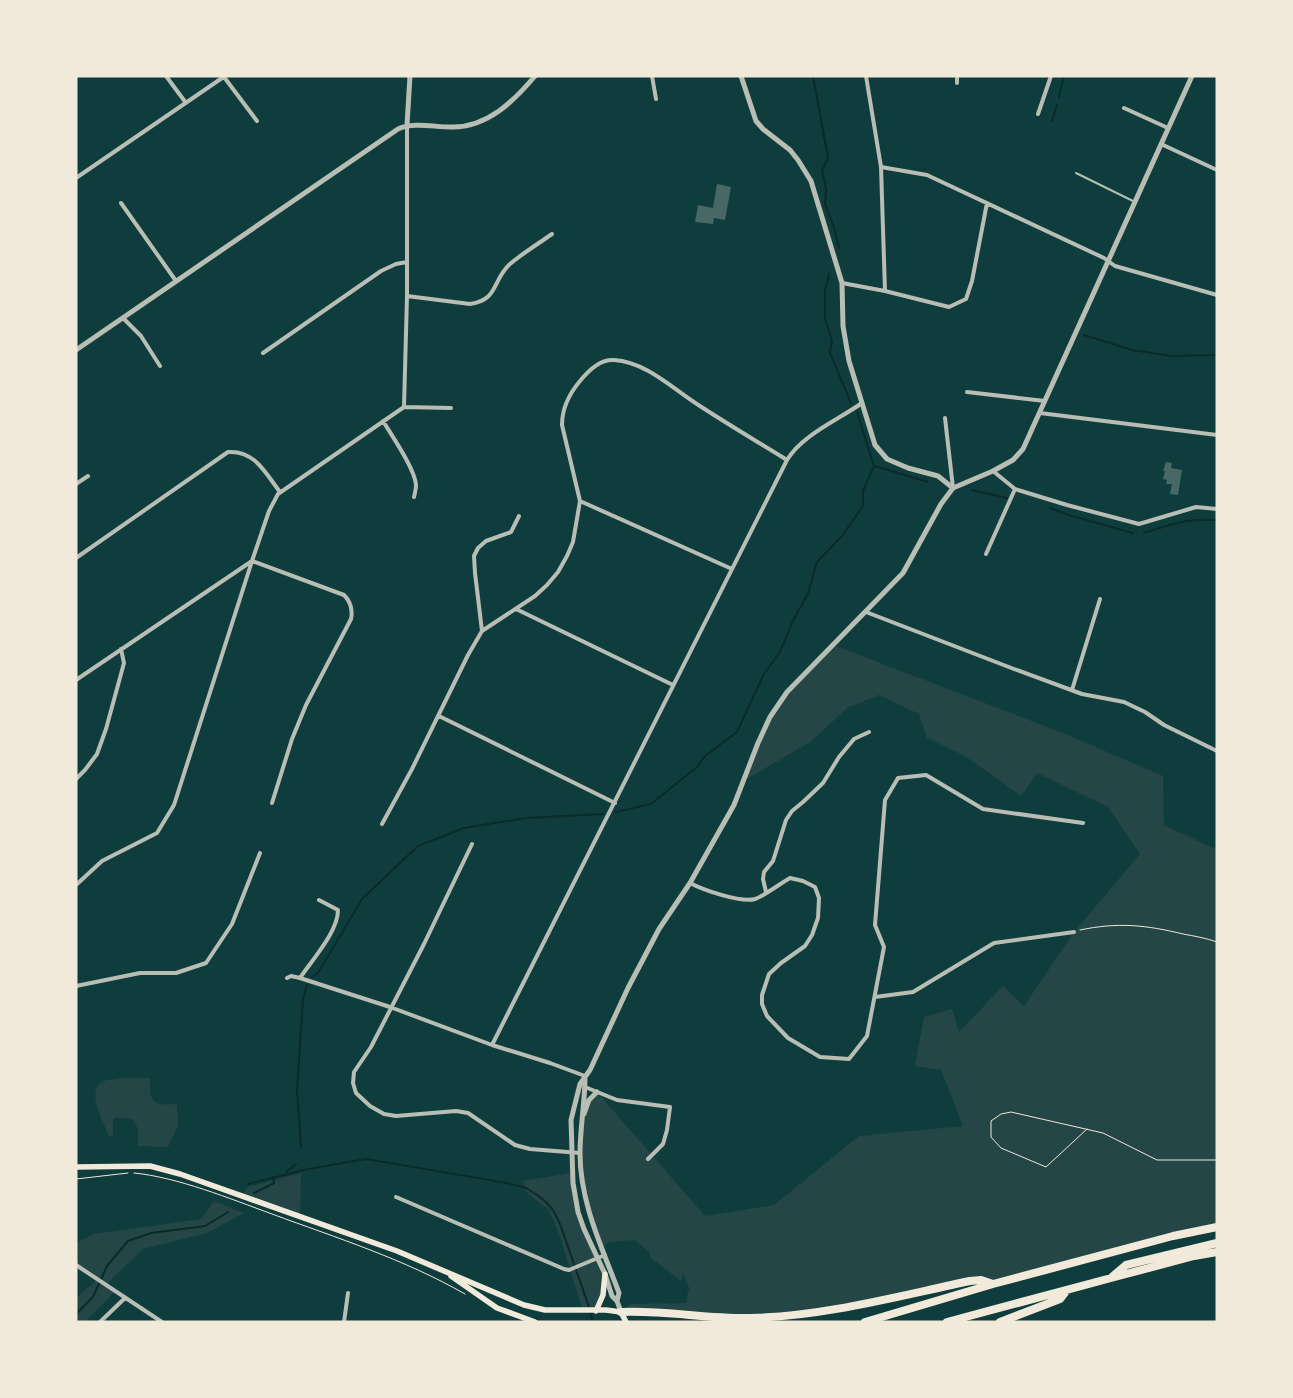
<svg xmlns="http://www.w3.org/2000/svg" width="1293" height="1398" font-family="'Source Sans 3',sans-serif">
  <rect width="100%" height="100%" fill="#0f3d3e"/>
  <!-- green -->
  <path fill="#244646" d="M833,645l230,88 100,43 1,49 53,25v377l-224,57 -12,-4 -208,37 -152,-5 9,-8 56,-1 2,-12 2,-1 -7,-17 -2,8 -31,-24v-4l-15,-13 -26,2 -7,6c-15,-39 -38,-123 -5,-156l108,124 69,-11 85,-69 104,-10 -22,-56 -26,-4 9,-49 28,-8 7,23 44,-46 21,20 50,-74 66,-78 -32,-47 -71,-34 -16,23 -56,-40 -38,-18 -8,-24 -40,-19 -32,13 -35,33 -67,39 13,-37 29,-51z
    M124,1078h26c-1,24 2,28 27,26l1,21 -10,22 -30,-1v-17l-5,-9 -8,-2h-12v18h-4c-5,-13 -25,-47 -5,-55 6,-2 14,-2 20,-3z
    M301,1173l-1,43 -58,-21 6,-8z
    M571,1173l7,39 27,62v10l-9,27h-13l-24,-77 -10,-24 -23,-18 -3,-11z
    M214,1201l30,12 -37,20 -64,16 -36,35 8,7 -30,31h-9v-24l22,-19 -22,-14v-22l18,-9 107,-15z"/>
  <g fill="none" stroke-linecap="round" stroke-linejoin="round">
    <!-- stream -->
    <path stroke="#0a2a2b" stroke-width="2" d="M813,76l15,82 -6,12 4,19 -1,15 9,23 5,21
      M1059,97l5,-21
      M1052,121l5,-16
      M829,274l-4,17v28l7,22 -2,12 21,50
      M1084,335l48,15 40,6 45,-1
      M875,466l53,16
      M972,490l35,8
      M1050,508l22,8 61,17
      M1144,533c28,-9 42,-15 73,-13
      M616,812l35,-8 46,-37 8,-11 32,-24 27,-58 16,-22 13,-31 15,-28 9,-31 25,-26 21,-30v-15l11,-25 -17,-54
      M312,977l6,-4 44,-74 56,-53 46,-18 62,-10 77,-4
      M301,1147l-4,-57 6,-91 4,-14
      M286,1172l10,-8
      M248,1184l60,-15 58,-10 141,24 19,5 11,7 9,7 7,8 7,14 29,83
      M254,1193l20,-10 -1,-6
      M590,1312l3,10
      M76,1314l17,-17 14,-31 21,-25 23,-8 54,-7 23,-14"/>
  </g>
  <!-- building -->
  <path fill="#486865" d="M717,184l14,3 -6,33 -11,-2 -1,6 -18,-2 3,-17 15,3z
    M1166,462l6,1 -1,5 11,2 -4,25 -8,-1 2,-10h-6l1,-4 -4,-1 2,-8h-2z"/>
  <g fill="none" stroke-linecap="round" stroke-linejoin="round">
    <!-- path -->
    <path stroke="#f1e9da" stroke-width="1" d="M1080,930c38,-8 66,-5 103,4 11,2 23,4 34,8
      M1087,1129l-41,38 -45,-19 -10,-11v-16l10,-7 10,-2 92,21 54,27h60
      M134,1173c43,4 97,26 138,41 65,24 132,45 193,80
      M76,1179l52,-6"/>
    <!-- service -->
    <path stroke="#b8beb3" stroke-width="2" d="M1076,173l57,28"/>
    <!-- minor -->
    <path stroke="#b8beb3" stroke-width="4" d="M166,76l20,27
      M652,76l4,23
      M866,76l15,91 4,124
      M224,77l33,44
      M957,83v-7
      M1124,108l44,20
      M1038,114l13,-38
      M1161,144l56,26
      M881,167l46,8 177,83 11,8 102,29
      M76,178l149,-102
      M121,203l55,78
      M842,283l43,8 64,16 17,-8 6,-18 15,-78
      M407,296l63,8c29,-4 22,-24 40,-40 13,-11 28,-20 42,-30
      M123,318l18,18 19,30
      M263,353l118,-82 15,-7 11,-2
      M967,392l78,9
      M404,407l3,-111v-171
      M404,407l47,1
      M1040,413l177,22
      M945,418l8,70
      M383,421c9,15 32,48 33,64 0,4 -1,8 -2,12
      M993,471l22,18 52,16 72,19 57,-17 21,2
      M76,484l12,-8
      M580,501l152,68
      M986,554l29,-65
      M76,558l152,-106c27,-2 38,22 52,40
      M516,609l157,76
      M866,612l148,57 68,25 42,8 21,10 19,13 53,26
      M482,631l-7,-58 -1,-17 4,-8 8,-7 25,-9 8,-16
      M76,680l176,-119 17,-50 9,-17 126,-87
      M1072,690l28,-91
      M439,716l176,87
      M76,779l9,-9 12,-16 9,-25 18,-66 -3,-14
      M382,824l30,-55 56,-114 14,-24 53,-35 12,-11 11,-13 9,-16 6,-14 7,-41 -18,-76c0,-17 7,-31 18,-44 8,-10 21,-22 34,-21 33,2 60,30 86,46 29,19 58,36 87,54
      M472,844l-48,100 -53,103 -17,25 -1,11 3,10 14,13 14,8 12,2 60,-5 12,2 47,32 15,4 50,4
      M690,883c13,7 51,20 65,16 9,-3 26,-16 35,-21l13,3 12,6 4,11 -1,20 -6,17 -7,11 -24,17 -12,11 -7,21v9l5,12 21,22 32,19 29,2 18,-23 17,-89 -9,-22 10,-125 13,-22 28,-3 57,34 100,14
      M76,885l26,-24 55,-28 17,-28 78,-244 92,34c7,7 9,14 7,24l-45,86 -14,34 -20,64
      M766,892l-3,-13 1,-7 9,-11 13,-41 6,-9 11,-9 20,-19 16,-26 15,-18 15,-7
      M287,978l4,-2 9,2 90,29 102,38 58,18 35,13
      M300,978c12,-18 38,-46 38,-68l-19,-10
      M76,986l64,-13h36l30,-10 26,-39 28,-71
      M875,997l38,-5 81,-49 80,-11
      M492,1045l295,-585c15,-25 51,-40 75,-57
      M585,1087l32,13 53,7 -3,23 -4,14 -15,15
      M396,1197l168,72 5,1 36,-15
      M76,1265l86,57
      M100,1322l25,-24
      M344,1322l4,-29"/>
    <!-- tertiary -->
    <path stroke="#b8beb3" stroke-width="5" d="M741,76l15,45 7,8 27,21 8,10 13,21 31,102 1,43 6,35 26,84 12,14 21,9 30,8 15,12
      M407,125l3,-49
      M76,350l322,-221c16,-7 35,-2 53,-2 36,1 63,-26 84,-51
      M585,1077c0,25 -5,51 -5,76 0,50 22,94 39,140l-2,8
      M584,1114l5,-14 8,-8
      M621,1312l-4,-11 -5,-5 -7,-22 -21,-45 -6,-17 -5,-29 -2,-63 9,-36 10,-14 38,-82 31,-59 31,-46 44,-78 24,-62 12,-26 17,-25 116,-119 38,-69 12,-16 40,-17 20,-11 10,-11 169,-373"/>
    <!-- secondary -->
    <path stroke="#f1e9da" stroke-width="5.5" d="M76,1167l74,-1 30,8 217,77 127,54 21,5h61l15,2 5,10
      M451,1276l46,32 38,14
      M596,1311l7,-16 2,-21"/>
    <!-- motorway -->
    <path stroke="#f1e9da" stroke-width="8" d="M1112,1277l14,-12 91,-22
      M621,1312c43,-2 87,7 130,6 74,-2 147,-22 219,-37l11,-1 12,4
      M865,1322l128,-38 180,-48 44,-9
      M947,1322l164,-44 83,-22 23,-4
      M1000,1322l60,-23 7,-9"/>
  </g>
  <!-- border -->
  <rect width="1293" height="1398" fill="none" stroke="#f1e9da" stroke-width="155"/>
</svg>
